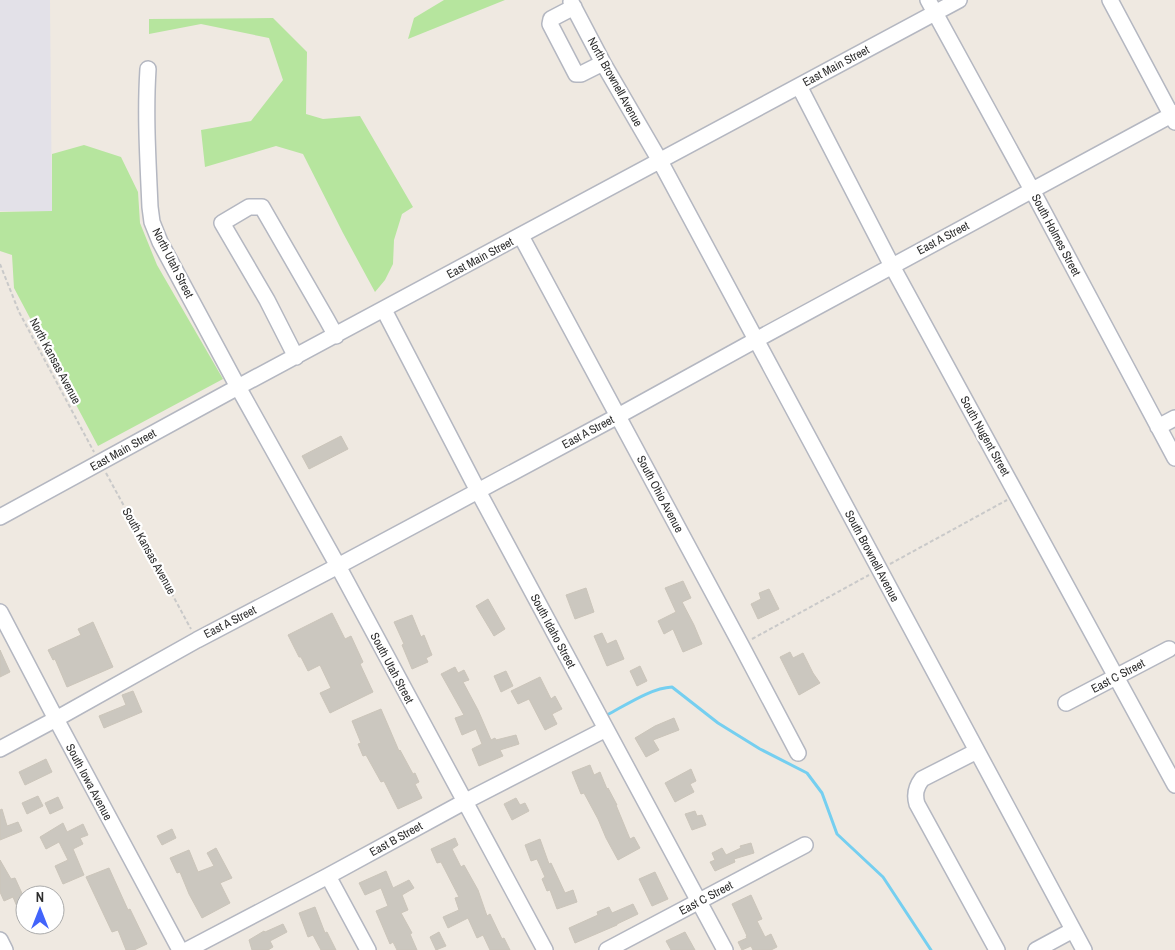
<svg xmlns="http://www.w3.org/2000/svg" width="1175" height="950" font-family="'Archivo Narrow',sans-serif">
  <rect width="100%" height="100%" fill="#efe9e1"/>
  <!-- industrial -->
  <path fill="#e3e1e8" d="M0,0h50l2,212 -52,-1z"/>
  <!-- green -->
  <path fill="#b6e59e" d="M444,0h61l-97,39 6,-21z
    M273,18l34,34 -1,62 17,5 37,-3 53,91 -11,7 -8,26 -1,24 -8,16 -10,12 -32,-59 -40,-79 -27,-8 -71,21 -4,-37 50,-9 32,-41 -14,-42 -68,-14 -52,10v-15z
    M84,145l37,12 17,35 2,31 17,42 66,114 -125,67 -84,-158 -2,-33 -12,-4v-39l52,-1v-57z"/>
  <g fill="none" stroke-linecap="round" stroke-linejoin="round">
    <!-- stream -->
    <path stroke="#75cff0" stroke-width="3" d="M607,715c19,-10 44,-27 65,-28l46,36 42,26 47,24 15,20 15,41 46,43 48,73"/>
  </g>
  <!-- building -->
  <path fill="#cbc7bf" stroke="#cbc5ba" d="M341,436l7,13 -39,20 -7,-13z
    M683,581l8,17 -9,4 12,23 8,19 -19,8 -10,-23 -9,5 -6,-13 18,-9 -11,-24z
    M586,588l8,24 -19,7 -9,-24z
    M769,589l10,20 -21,10 -7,-15 10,-5 -2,-6z
    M488,599l17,30 -11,7 -18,-30z
    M332,613l13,26 6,-3 12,26 -3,2 13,28 -43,21 -10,-20 11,-5 -11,-23 -12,6 -7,-14h-2l-11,-22z
    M412,615l9,22 3,-2 8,20 -6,3 2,4 -16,7 -10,-24 2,-1 -10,-22z
    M93,622l20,45 -46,20 -12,-28 -2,1 -5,-10 33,-15 -3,-6z
    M602,633l5,11 9,-4 8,19 -17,7 -13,-30z
    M0,650l10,22 -10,5z
    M790,652l3,6 10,-5 10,20 7,10 -21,12 -19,-38z
    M640,666l7,15 -10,5 -7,-15z
    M455,667l3,6 6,-3 5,10 -6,2 15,28 13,30 4,-2 1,2 20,-5 3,9 -19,6 3,6 -24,10 -7,-17 10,-5 -6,-15 -14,6 -7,-17 9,-3 -23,-41z
    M506,671l7,15 -12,6 -7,-16z
    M540,677l11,22 4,-3 7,13 -10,5 5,10 -12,6 -16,-31 -11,5 -7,-13z
    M133,691l9,21 -38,16 -5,-12 27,-11 -4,-10z
    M381,709l18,42 1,-1 13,24 2,-1 4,9 -4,2 7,14 -24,11 -14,-28 -3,1 -15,-27 -3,1 -5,-12 3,-1 -9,-22z
    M674,718l5,12 -26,10 6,10 -13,7 -11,-19 20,-12z
    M46,759l6,13 -27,13 -6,-13z
    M590,765l4,10 6,-3 7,17 1,-1 9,17h-1l14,34 4,-2 6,11 -22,12 -12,-22 -8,-19 -14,-26 -3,1 -9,-22z
    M691,769l5,12 -6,3 4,8 -19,10 -10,-19z
    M38,796l5,10 -16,8 -5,-11z
    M58,797l5,11 -13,6 -5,-11z
    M516,798l4,7 5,-2 4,8 -17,9 -8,-16z
    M2,809l5,17 11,-4 4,9 -22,9v-30z
    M695,811l2,5 5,-1 4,10 -14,5 -7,-16z
    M63,823l4,9 16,-8 5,11 -8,3 3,6 -10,5 11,26 -21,9 -8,-18 13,-6 -9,-18 -13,7 -6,-12z
    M172,829l4,9 -14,7 -5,-9z
    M455,838l3,7 -6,4 9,18 3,-2 14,25 9,26 3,-2 12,25 2,-1 6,12h-20l-7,-15 -6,3 -9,-20 -20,10 -5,-11 16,-7 -4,-12 4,-1 -18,-35 -4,1 -6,-14z
    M540,839l9,25 2,-1 14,30 8,-3 4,12 -20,7 -7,-19 -3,1 -5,-12 3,-2 -8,-18 -6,2 -6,-16z
    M751,843l3,10 -20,6 1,3 -20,9 -5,-9 5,-2 -3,-7 10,-5 4,7 15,-7 -1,-2z
    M216,848l16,30 -12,5 10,20 -28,15 -13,-24 -9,-22 -3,1 -7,-15 19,-8 9,22 16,-6 -7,-13z
    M0,860l11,19 4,-1 10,22v26l-12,-29 -9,4 -4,-9z
    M109,868l19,42 2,-1 17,35 -13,6h-8l-8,-20 -6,2 -26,-55z
    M386,871l7,17 16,-8 5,8 -12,7 6,15 -7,3 11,20 -2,1 7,16h-20l-4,-8 -3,2 -14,-33 12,-5 -7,-18 -16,7 -6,-12z
    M655,872l13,27 -16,7 -13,-27z
    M751,895l11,24 -5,2 8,16 6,-3 6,13 -6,3h-18l-2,-4 -9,4 -4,-8 9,-4 -1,-2h1l-15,-32z
    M633,904l5,10 -21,10v1l-42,18 -6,-15 29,-13 -1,-3 12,-5 3,6z
    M315,907l10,26 2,-1 9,18h-15l-8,-15 -5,2 -9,-24z
    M283,924l4,8 -17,9 3,6 -5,3h-16l-3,-10 15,-9 1,1z
    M439,932l7,14 -10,4 -6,-13z
    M685,932l10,18h-24l-5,-9z"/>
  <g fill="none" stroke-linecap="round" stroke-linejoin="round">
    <!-- minor casing -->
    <g stroke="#b4b7c1" stroke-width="18">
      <path id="minor" d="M928,0l104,190 143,268
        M1110,0l65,122
        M571,2l32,61 57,98 424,789
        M574,7l-23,12 -1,5 26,50h5l22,-11
        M148,69c-3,46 0,92 2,138l2,15 8,20 78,145 100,179 207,384
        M799,86l93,180 283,519
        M521,236l220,409 57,108
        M384,310l94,181 247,459
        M296,357l-29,-57 -45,-77 27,-16h13l64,111 10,18
        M1158,427l17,-9
        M0,517l238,-130 721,-387
        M0,612l56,107 124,231
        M1066,703l103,-54
        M0,749l56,-30 141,-79 141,-74 280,-150 147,-81 410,-222
        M977,751l-55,28c-6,8 -8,15 -5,25l80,146
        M328,876l40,74
        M0,940l5,10
        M187,950l141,-74 136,-74 142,-73
        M607,950l198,-105
        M1036,950l37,-20"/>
    </g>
    <!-- path -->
    <path stroke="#c9c9c9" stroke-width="2" stroke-dasharray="4 2.5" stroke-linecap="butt" d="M0,264l19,48 75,140
      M106,473l85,156
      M890,564l117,-64
      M752,639l117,-64"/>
    <!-- minor -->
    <use href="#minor" stroke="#fff" stroke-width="15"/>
  </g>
  <g text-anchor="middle" stroke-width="4.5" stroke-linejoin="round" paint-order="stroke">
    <!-- street labels -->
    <g font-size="12" fill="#2e2e2e" stroke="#fff">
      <text transform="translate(836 66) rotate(-28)" y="4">East Main Street</text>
      <text transform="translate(615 82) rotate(61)" y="4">North Brownell Avenue</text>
      <text transform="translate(1056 235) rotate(62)" y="4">South Holmes Street</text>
      <text transform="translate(943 238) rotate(-28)" y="4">East A Street</text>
      <text transform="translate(480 258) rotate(-28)" y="4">East Main Street</text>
      <text transform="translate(173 263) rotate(63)" y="4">North Utah Street</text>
      <text transform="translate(55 361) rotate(62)" y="4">North Kansas Avenue</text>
      <text transform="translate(588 432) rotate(-28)" y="4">East A Street</text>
      <text transform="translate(985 436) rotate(61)" y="4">South Nugent Street</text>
      <text transform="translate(123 450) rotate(-29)" y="4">East Main Street</text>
      <text transform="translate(660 494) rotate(62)" y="4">South Ohio Avenue</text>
      <text transform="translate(149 551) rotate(61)" y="4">South Kansas Avenue</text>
      <text transform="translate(872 556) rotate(62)" y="4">South Brownell Avenue</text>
      <text transform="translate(230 622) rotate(-27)" y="4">East A Street</text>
      <text transform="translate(553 631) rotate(62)" y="4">South Idaho Street</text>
      <text transform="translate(392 668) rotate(62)" y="4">South Utah Street</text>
      <text transform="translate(1118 676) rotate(-28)" y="4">East C Street</text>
      <text transform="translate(89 782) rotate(62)" y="4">South Iowa Avenue</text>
      <text transform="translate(396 839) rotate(-29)" y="4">East B Street</text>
      <text transform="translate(706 898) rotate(-28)" y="4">East C Street</text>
    </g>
  </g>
  <!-- north arrow -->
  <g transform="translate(40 910)"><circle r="24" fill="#ffffff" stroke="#ababab"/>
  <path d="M0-4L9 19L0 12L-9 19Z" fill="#4264fb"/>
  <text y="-8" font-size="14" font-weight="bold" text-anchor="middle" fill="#2e2e2e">N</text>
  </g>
</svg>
